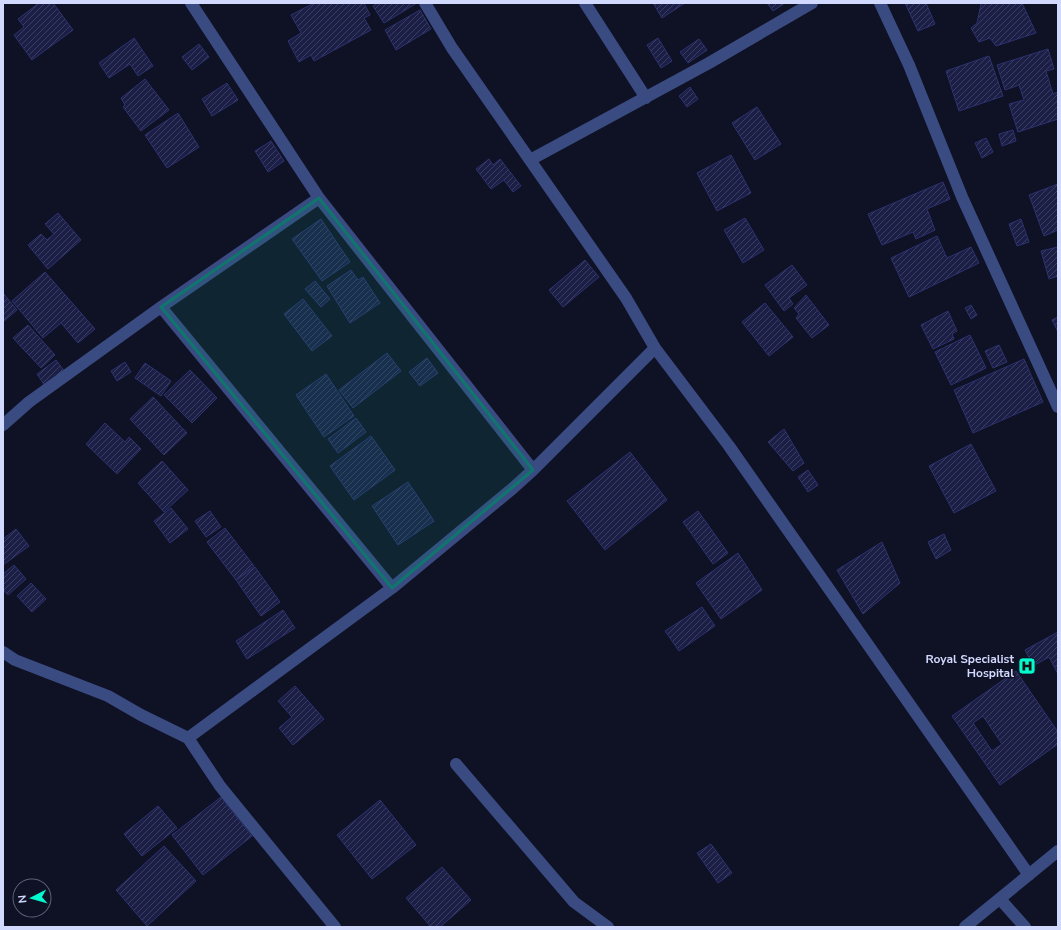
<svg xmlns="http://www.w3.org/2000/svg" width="1061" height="930" font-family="'Nunito Sans',sans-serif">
  <defs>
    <pattern id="building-hatch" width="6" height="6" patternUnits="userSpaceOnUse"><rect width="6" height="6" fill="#1b1e45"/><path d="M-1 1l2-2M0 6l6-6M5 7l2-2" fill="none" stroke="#3b3e61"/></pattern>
  </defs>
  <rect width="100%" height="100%" fill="#0f1124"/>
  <!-- building -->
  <path fill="url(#building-hatch)" stroke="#2d3270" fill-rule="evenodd" d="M39,3h14l20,27 -41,30 -18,-25 10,-8 -6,-8z
    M314,3h50l6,12 -6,3 7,12 -57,31 -3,-6 -12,7 -11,-21 13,-8 -10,-18z
    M378,3h39l-33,20 -11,-17z
    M653,3h32l-23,15z
    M767,3h18l-12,8z
    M905,3h21l9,21 -17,7z
    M986,3h36l14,30 -40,13 -6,-8 -11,4 -8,-14 6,-5 4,-19z
    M420,10l11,19 -35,21 -11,-20z
    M134,38l19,28 -15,10 -8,-12 -21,14 -10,-15z
    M658,38l14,23 -11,7 -14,-23z
    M699,39l8,11 -19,13 -8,-11z
    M199,44l10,13 -17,13 -10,-13z
    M1048,49l6,20 -8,2 7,23 5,-2v27l-40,13 -9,-28 15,-4 -5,-15 -14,5 -8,-25z
    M989,56l14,40 -44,15 -13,-40z
    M145,79l24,31 -28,21 -18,-24 2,-2 -4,-7z
    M227,83l11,17 -26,16 -10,-17z
    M690,87l8,12 -11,8 -8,-11z
    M757,107l24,37 -26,16 -23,-37z
    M178,113l21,34 -32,21 -22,-33z
    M1013,130l3,11 -14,5 -3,-12z
    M986,138l7,14 -11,6 -7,-15z
    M271,141l13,20 -16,11 -13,-21z
    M731,155l20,38 -34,18 -20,-38z
    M489,159l4,6 7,-6 21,27 -8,6 -9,-12 -13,9 -15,-20z
    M943,182l7,17 -23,10 8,21 -19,9 -3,-7 -31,13 -14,-31z
    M1058,184v46l-14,6 -15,-41z
    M58,213l23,27 -33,29 -20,-24 13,-11 6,6 7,-6 -9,-10z
    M745,218l19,32 -21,13 -19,-33z
    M321,219l29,43 -28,19 -30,-42z
    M1021,219l8,23 -12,4 -8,-22z
    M937,236l10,22 24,-11 8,16 -70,34 -18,-39z
    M1058,247v29l-9,3 -8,-28z
    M585,260l14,17 -36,30 -14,-17z
    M792,265l15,20 -18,13 4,6 -9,7 -19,-26z
    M351,270l7,10 5,-3 17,26 -30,20 -23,-37z
    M45,272l50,57 -17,14 -17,-20 -18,15 -31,-37z
    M315,281l15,18 -9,8 -16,-18z
    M3,293l14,17 -14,12z
    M806,295l23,30 -17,13 -16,-20 3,-4 -5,-6z
    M303,299l29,37 -20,15 -28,-37z
    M765,303l28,34 -24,19 -27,-34z
    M971,305l6,10 -6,4 -6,-11z
    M948,311l9,20 -5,3 2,5 -21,10 -12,-24z
    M1058,317v15l-6,-12z
    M28,325l27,30 -14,13 -28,-30z
    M970,335l16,33 -35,17 -16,-33z
    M999,345l8,17 -14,6 -8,-17z
    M387,353l14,18 -48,37 -14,-18z
    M427,358l11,15 -18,13 -11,-14z
    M1024,359l19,43 -70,31 -19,-43z
    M56,360l9,12 -20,14 -8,-12z
    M125,362l6,10 -14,9 -6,-10z
    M145,363l26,18 -10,15 -26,-18z
    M190,370l27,28 -25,25 -28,-28z
    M326,374l28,42 -30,21 -28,-42z
    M153,397l34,36 -23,22 -34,-36z
    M356,418l10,14 -28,21 -10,-14z
    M105,423l20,19 4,-5 12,12 -24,25 -31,-30z
    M784,429l20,34 -11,8 -25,-29z
    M371,436l24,34 -41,30 -24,-34z
    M971,444l25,47 -42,22 -25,-47z
    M630,452l37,48 -62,50 -38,-49z
    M162,461l26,29 -24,22 -26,-29z
    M808,470l10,15 -10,7 -10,-15z
    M408,482l26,39 -36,24 -26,-39z
    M171,508l17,21 -18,14 -16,-22z
    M210,511l11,16 -15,10 -11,-16z
    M698,511l30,42 -15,11 -30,-42z
    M225,528l29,38 -18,14 -29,-38z
    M16,529l13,17 -26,19v-26z
    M944,534l7,16 -15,9 -8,-17z
    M882,542l18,41 -37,31 -26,-44z
    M738,553l24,37 -41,29 -25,-36z
    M14,565l12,14 -18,16 -5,-5v-16z
    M255,567l25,35 -19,14 -25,-36z
    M31,583l15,16 -14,13 -15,-16z
    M702,607l13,19 -36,25 -14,-20z
    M283,610l12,18 -48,31 -11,-18z
    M1058,632v42l-9,-17 -16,9 -8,-16z
    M1016,671l42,61v12l-58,41 -48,-69zM983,716l19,28 -10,7 -19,-28z
    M295,686l29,33 -31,26 -14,-17 13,-11 -14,-16z
    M221,797l31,39 -49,39 -31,-40z
    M380,800l36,45 -44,34 -35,-44z
    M158,806l19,22 -35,28 -18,-22z
    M711,844l21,29 -14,10 -21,-30z
    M164,846l32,35 -49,45 -31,-36z
    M442,867l29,33 -31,27h-9l-25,-29z"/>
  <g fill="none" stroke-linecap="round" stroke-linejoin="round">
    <!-- minor -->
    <path stroke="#3a4b82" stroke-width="12" d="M191,3l128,195 214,272
      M425,3l27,45 174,250 29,50 74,98 300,429
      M585,3l61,95
      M880,3l29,62 53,132 96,210
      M530,160l179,-97 103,-60
      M161,307l231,281
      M3,425l26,-23 132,-95 158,-109
      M3,652l12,8 93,36 33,19 47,23 32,48 115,141
      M188,738l204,-150 120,-99 21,-19 122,-122
      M456,764l118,138 34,25
      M1000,899l25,28
      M965,927l93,-76"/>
  </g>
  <!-- marked area -->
  <path fill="#0f766e" fill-opacity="0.2" stroke="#0f766e" stroke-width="3" stroke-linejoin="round" d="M319,198l214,272 -141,118 -231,-281z"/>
  <!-- icons -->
  <defs>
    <g id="hospital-square" transform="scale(0.9)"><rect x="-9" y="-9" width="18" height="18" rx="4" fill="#03f9ce" stroke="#0f1124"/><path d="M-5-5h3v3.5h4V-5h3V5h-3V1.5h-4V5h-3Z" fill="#111"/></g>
  </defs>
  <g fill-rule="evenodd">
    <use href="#hospital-square" x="1027" y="666"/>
  </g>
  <g text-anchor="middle" stroke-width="3" stroke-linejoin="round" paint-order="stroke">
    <!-- poi labels -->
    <g font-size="12" font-weight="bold" fill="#d2d9fe" stroke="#0f1124" text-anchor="end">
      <text x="1014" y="663">Royal Specialist<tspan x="1014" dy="14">Hospital</tspan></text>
    </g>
  </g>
  <!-- border -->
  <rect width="1061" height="930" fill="none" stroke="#d2d9fe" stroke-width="8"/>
  <!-- north arrow -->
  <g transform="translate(32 898) rotate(264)"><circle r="19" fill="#0f1124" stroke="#5d617b"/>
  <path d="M0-3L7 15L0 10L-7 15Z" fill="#03f9ce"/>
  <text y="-6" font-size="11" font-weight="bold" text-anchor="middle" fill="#d2d9fe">N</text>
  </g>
</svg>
